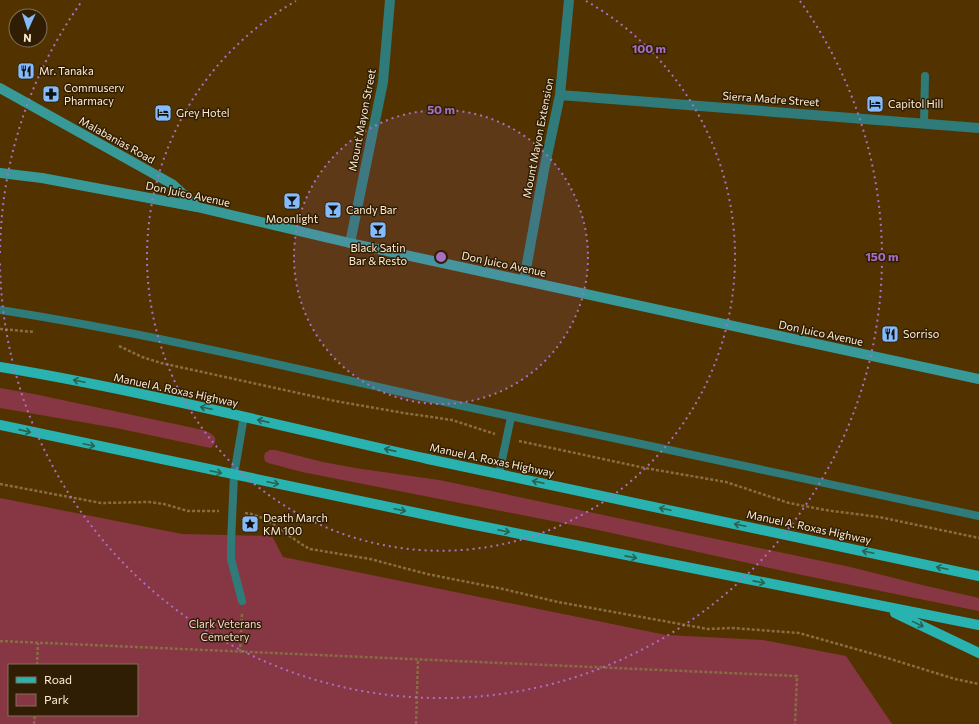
<svg xmlns="http://www.w3.org/2000/svg" width="979" height="724" font-family="Commissioner,sans-serif">
  <rect width="100%" height="100%" fill="#523300"/>
  <!-- green -->
  <path fill="#873743" fill-rule="evenodd" d="M0,388l34,6 169,36c9,3 18,8 8,18l-5,-1 -90,-19 -116,-20z
    M270,450h5l48,12 32,6 84,12 108,23 145,31 154,32 76,19 57,13v13l-177,-36 -204,-45 -296,-58 -34,-9 -3,-2 -1,-4 1,-4z
    M0,498l182,36 90,2 11,21 383,78 97,5 83,16 46,68h-892zM9,665h128v50h-128z"/>
  <g fill="none" stroke-linecap="round" stroke-linejoin="round">
    <!-- path -->
    <path stroke="#886d43" stroke-width="2.5" stroke-dasharray="3 2" stroke-linecap="butt" d="M0,329l35,3
      M119,346l23,11 19,6 174,38 69,12 48,7 43,14
      M519,441l126,27 81,14 63,21 36,7 54,7 100,21
      M0,484l101,19 48,-1 15,2 24,7h31
      M245,513c26,3 43,25 65,36l60,10 57,15 76,15 55,13 150,27 24,-1 67,5 85,24 71,22 24,5
      M0,641l797,35 -2,48
      M240,652l2,-39
      M37,665l1,-22
      M34,724l1,-9
      M416,724l2,-65"/>
    <!-- lane -->
    <path stroke="#2f7b79" stroke-width="8" d="M924,123l1,-47
      M0,310c154,24 306,61 458,95 173,38 347,74 521,111
      M499,474l12,-57
      M242,601l-11,-42v-16l3,-68 10,-59"/>
    <!-- street -->
    <path stroke="#2f7b79" stroke-width="10" d="M560,95l419,33
      M350,243l33,-161 7,-82
      M524,280l20,-110 16,-75 9,-95"/>
    <!-- secondary -->
    <path stroke="#389a98" stroke-width="10" d="M0,88l172,96 25,23
      M0,173l42,5 155,29 153,36 629,136"/>
    <!-- primary -->
    <path stroke="#28b3b1" stroke-width="10" d="M0,367c144,24 285,60 428,92 183,40 367,78 551,117
      M0,425l465,98 514,102
      M895,613l84,40"/>
  </g>
  <!-- one-way arrows -->
  <defs><path id="oneway-shaft" d="M-6 0H5M1.5-3L5.5 0L1.5 3" fill="none" stroke-width="1.6" stroke-linecap="round" stroke-linejoin="round"/></defs>
  <g stroke="#2c6152">
    <use href="#oneway-shaft" transform="translate(79 381) rotate(-168)"/>
    <use href="#oneway-shaft" transform="translate(206 408) rotate(-168)"/>
    <use href="#oneway-shaft" transform="translate(263 421) rotate(-167)"/>
    <use href="#oneway-shaft" transform="translate(25 431) rotate(13)"/>
    <use href="#oneway-shaft" transform="translate(89 445) rotate(12)"/>
    <use href="#oneway-shaft" transform="translate(390 450) rotate(-167)"/>
    <use href="#oneway-shaft" transform="translate(216 472) rotate(12)"/>
    <use href="#oneway-shaft" transform="translate(538 482) rotate(-168)"/>
    <use href="#oneway-shaft" transform="translate(273 483) rotate(12)"/>
    <use href="#oneway-shaft" transform="translate(665 509) rotate(-168)"/>
    <use href="#oneway-shaft" transform="translate(400 510) rotate(12)"/>
    <use href="#oneway-shaft" transform="translate(740 525) rotate(-168)"/>
    <use href="#oneway-shaft" transform="translate(504 531) rotate(11)"/>
    <use href="#oneway-shaft" transform="translate(868 552) rotate(-168)"/>
    <use href="#oneway-shaft" transform="translate(631 557) rotate(11)"/>
    <use href="#oneway-shaft" transform="translate(942 568) rotate(-168)"/>
    <use href="#oneway-shaft" transform="translate(759 582) rotate(11)"/>
    <use href="#oneway-shaft" transform="translate(918 624) rotate(26)"/>
  </g>
  <!-- distance rings -->
  <circle cx="441" cy="257" r="147" fill="#a96fc6" fill-opacity=".12"/>
  <g fill="none" stroke="#a96fc6" stroke-width="2" stroke-dasharray="2 4">
    <circle cx="441" cy="257" r="147"/>
    <path d="M586 1A294 294 0 1 1 296 1"/>
    <path d="M0 253A441 441 0 0 1 82 1M800 1A441 441 0 1 1 0 261"/>
  </g>
  <!-- icons -->
  <defs>
    <g id="restaurant-square" transform="scale(0.9)"><rect x="-9" y="-9" width="18" height="18" rx="4" fill="#85bbfb" stroke="#2f1e04"/><path d="M-5-6h1v4h1v-4h1v4h1v-4h1v5L-1.5 .5V6h-2V.5L-5-1ZM5-6V6H3V1.5H1.5Q1.5-4 5-6Z" fill="#111"/></g>
    <g id="pharmacy-square" transform="scale(0.9)"><rect x="-9" y="-9" width="18" height="18" rx="4" fill="#85bbfb" stroke="#2f1e04"/><path d="M-2-6h4v4h4v4h-4v4h-4v-4h-4v-4h4Z" fill="#111"/></g>
    <g id="hotel-square" transform="scale(0.9)"><rect x="-9" y="-9" width="18" height="18" rx="4" fill="#85bbfb" stroke="#2f1e04"/><path d="M-6-4.5h1.5V1H6V5H4.5V3h-9V5H-6ZM-4 0a1.8 1.8 0 1 1 3.6 0ZM.5 0V-2.5h3Q6-2.5 6 0Z" fill="#111"/></g>
    <g id="bar-square" transform="scale(0.9)"><rect x="-9" y="-9" width="18" height="18" rx="4" fill="#85bbfb" stroke="#2f1e04"/><path d="M-6-5H6L.8 .8V4.5H3.5V6h-7V4.5H-.8V.8Z" fill="#111"/></g>
    <g id="sight-square" transform="scale(0.9)"><rect x="-9" y="-9" width="18" height="18" rx="4" fill="#85bbfb" stroke="#2f1e04"/><path d="M0-6L1.8-2.2L6-1.7L2.9 1.2L3.7 5.4L0 3.3L-3.7 5.4L-2.9 1.2L-6-1.7L-1.8-2.2Z" fill="#111"/></g>
  </defs>
  <g fill-rule="evenodd">
    <use href="#restaurant-square" x="26" y="71"/>
    <use href="#pharmacy-square" x="51" y="94"/>
    <use href="#hotel-square" x="875" y="104"/>
    <use href="#hotel-square" x="163" y="113"/>
    <use href="#bar-square" x="292" y="201"/>
    <use href="#bar-square" x="333" y="210"/>
    <use href="#bar-square" x="378" y="230"/>
    <use href="#restaurant-square" x="890" y="334"/>
    <use href="#sight-square" x="250" y="524"/>
  </g>
  <g text-anchor="middle" stroke-width="3" stroke-linejoin="round" paint-order="stroke">
    <!-- poi labels -->
    <g font-size="11" fill="#ffecd4" stroke="#2f1e04" text-anchor="start">
      <text x="39" y="75">Mr. Tanaka</text>
      <text x="64" y="92">Commuserv<tspan x="64" dy="13">Pharmacy</tspan></text>
      <text x="888" y="108">Capitol Hill</text>
      <text x="176" y="117">Grey Hotel</text>
      <text x="346" y="214">Candy Bar</text>
      <text x="292" y="223" text-anchor="middle">Moonlight</text>
      <text x="378" y="252" text-anchor="middle">Black Satin<tspan x="378" dy="13">Bar &amp; Resto</tspan></text>
      <text x="903" y="338">Sorriso</text>
      <text x="263" y="522">Death March<tspan x="263" dy="13">KM 100</tspan></text>
    </g>
    <!-- street labels -->
    <g font-size="11" fill="#ffecd4" stroke="#2f1e04">
      <text transform="translate(771 99) rotate(4)" y="4">Sierra Madre Street</text>
      <text transform="translate(362 120) rotate(-79)" y="4">Mount Mayon Street</text>
      <text transform="translate(538 138) rotate(-79)" y="4">Mount Mayon Extension</text>
      <text transform="translate(117 140) rotate(29)" y="4">Malabanias Road</text>
      <text transform="translate(188 194) rotate(12)" y="4">Don Juico Avenue</text>
      <text transform="translate(504 264) rotate(12)" y="4">Don Juico Avenue</text>
      <text transform="translate(821 333) rotate(12)" y="4">Don Juico Avenue</text>
      <text transform="translate(176 390) rotate(12)" y="4">Manuel A. Roxas Highway</text>
      <text transform="translate(492 460) rotate(12)" y="4">Manuel A. Roxas Highway</text>
      <text transform="translate(809 527) rotate(12)" y="4">Manuel A. Roxas Highway</text>
    </g>
    <!-- park labels -->
    <g font-size="11" fill="#f6d3d6" stroke="#2f1e04">
      <text x="225" y="628">Clark Veterans<tspan x="225" dy="13">Cemetery</tspan></text>
    </g>
  </g>
  <circle cx="441" cy="257" r="6" fill="#a96fc6" stroke="#2f1e04" stroke-width="2"/>
  <g font-size="12" text-anchor="middle" font-weight="bold" fill="#a96fc6" stroke="#2f1e04" stroke-width="3" stroke-linejoin="round" paint-order="stroke">
    <text x="649" y="53">100 m</text>
    <text x="441" y="114">50 m</text>
    <text x="882" y="261">150 m</text>
  </g>
  <!-- legend -->
  <rect x="8" y="664" width="130" height="52" fill="#2f1e04" stroke="#827057"/>
  <rect x="16" y="677" width="20" height="6" fill="#28b3b1" stroke="#827057"/>
  <text x="44" y="684" font-size="12" fill="#ffecd4">Road</text>
  <rect x="16" y="694" width="20" height="12" fill="#873743" stroke="#827057"/>
  <text x="44" y="704" font-size="12" fill="#ffecd4">Park</text>
  <!-- north arrow -->
  <g transform="translate(28 28) rotate(183)"><circle r="19" fill="#2f1e04" stroke="#827057"/>
  <path d="M0-3L7 15L0 10L-7 15Z" fill="#85bbfb"/>
  <text y="-6" font-size="11" font-weight="bold" text-anchor="middle" fill="#ffecd4">N</text>
  </g>
</svg>
